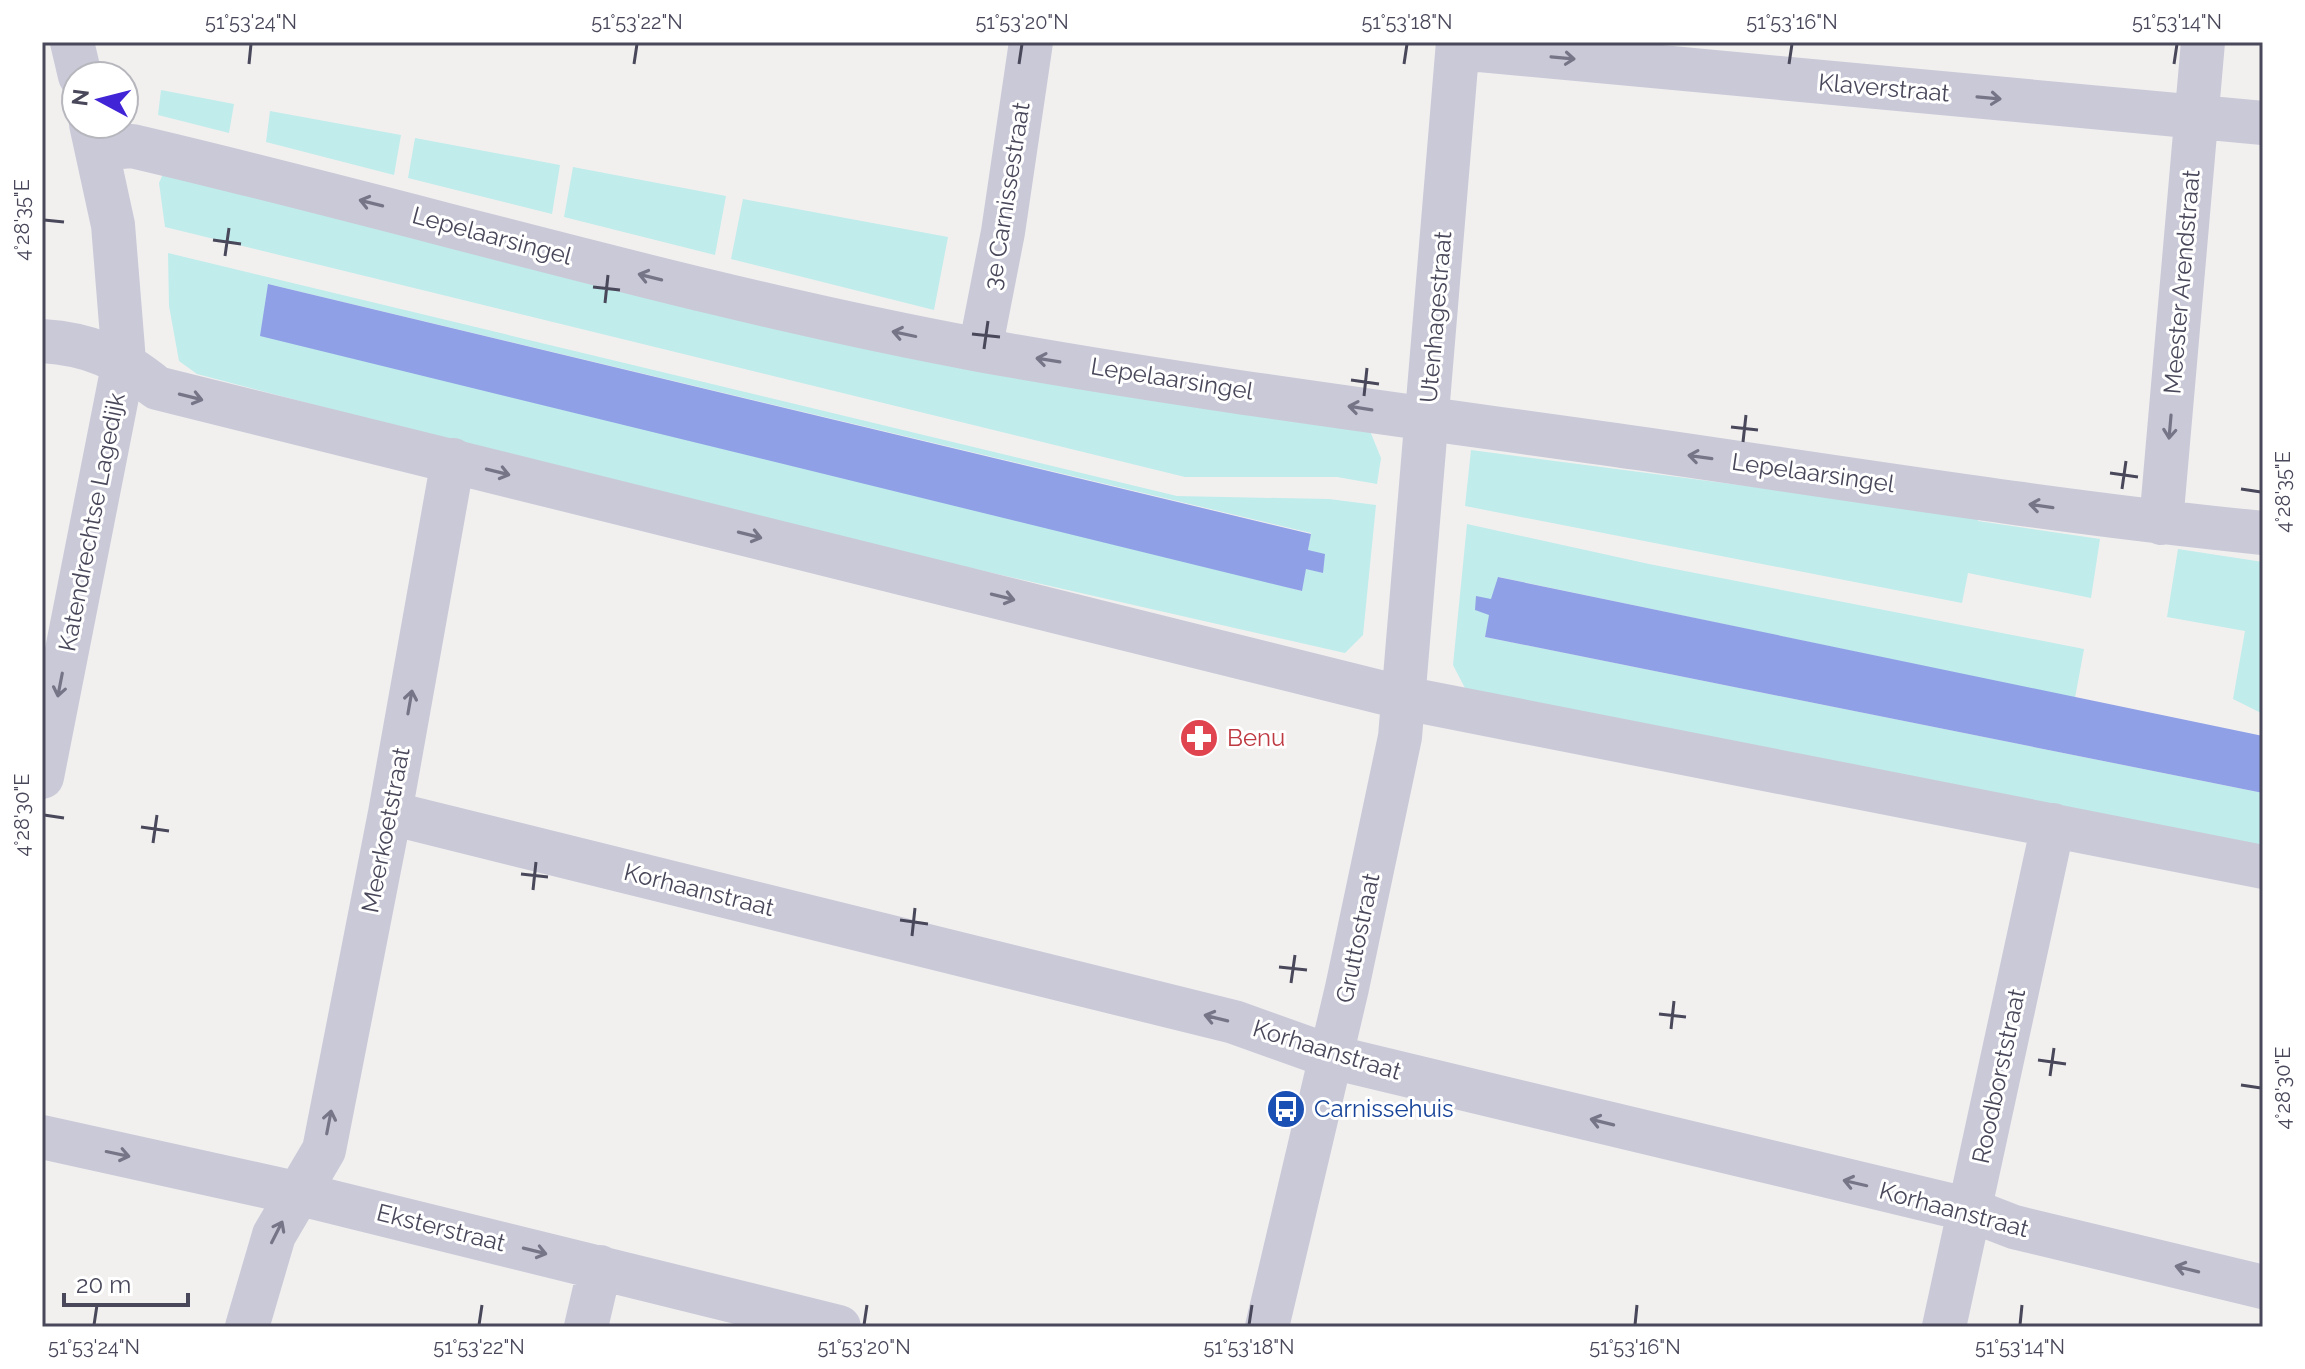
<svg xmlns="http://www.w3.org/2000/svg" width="2305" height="1369" font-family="Raleway,sans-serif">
  <rect width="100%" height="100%" fill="#f1f0ef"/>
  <!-- green -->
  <path fill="#c0eceb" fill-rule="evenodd" d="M161,90l73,14 -5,29 -71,-18z
    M270,111l131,24 -7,40 -128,-33z
    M415,138l145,27 -8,49 -144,-36z
    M166,167l1204,264 11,27 -4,26 -40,-7h-152l-1020,-250 -6,-44z
    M573,167l153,29 -11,59 -151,-38z
    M743,199l205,38 -14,73 -203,-51z
    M168,253l1009,243 152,3 47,6 -13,130 -18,18 -625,-142 -523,-137 -18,-13 -10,-55zM268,284l1043,249 -3,17 15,23 -17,-5 -5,23z
    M1471,450l507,66v5l122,18 -9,59 -123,-25 -6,30 -497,-97z
    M1467,524l182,40 435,85 -9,49 -576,-121 -14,60 778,156v55l-796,-156 -14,-27z
    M2178,549l85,13v152l-30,-15 12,-68 -78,-14z"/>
  <!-- water -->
  <path fill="#8fa0e7" d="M268,284l1043,250 -3,16 17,4 -2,19 -17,-4 -4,22 -1042,-255z
    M1498,577l765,159v57l-778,-156 4,-22 -14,-5 1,-14 15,3z"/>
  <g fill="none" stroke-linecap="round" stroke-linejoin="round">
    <!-- street -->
    <path stroke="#cac9d8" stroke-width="44" d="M72,42l8,34
      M1458,48l805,75
      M97,149l35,-3c283,66 562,151 848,204 217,39 438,67 657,98 208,30 417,64 626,85
      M42,341c49,3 78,17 115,47l1247,310 859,169
      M980,350l23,-118 28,-190
      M2161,523l42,-481
      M42,777l82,-416 -11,-136 -22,-101
      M390,813l844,209 98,35 638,153 44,17 249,60
      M42,1137l258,57 539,133
      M247,1327l27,-92 50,-85 66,-337 63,-353
      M586,1327l14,-60
      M1267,1327l80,-339 53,-251 58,-695
      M1944,1327l109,-502"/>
  </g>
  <!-- one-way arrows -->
  <defs><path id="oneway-shaft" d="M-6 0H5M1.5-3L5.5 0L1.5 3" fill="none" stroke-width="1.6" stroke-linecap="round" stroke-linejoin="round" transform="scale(2)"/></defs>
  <g stroke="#767587">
    <use href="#oneway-shaft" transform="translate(1563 58) rotate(5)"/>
    <use href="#oneway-shaft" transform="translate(1989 98) rotate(5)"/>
    <use href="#oneway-shaft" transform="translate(371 203) rotate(-166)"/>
    <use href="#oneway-shaft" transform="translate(650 277) rotate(-166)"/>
    <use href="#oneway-shaft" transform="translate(904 334) rotate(-168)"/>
    <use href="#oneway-shaft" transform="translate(1048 360) rotate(-171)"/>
    <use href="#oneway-shaft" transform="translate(191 397) rotate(14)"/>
    <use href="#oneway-shaft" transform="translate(1360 408) rotate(-171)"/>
    <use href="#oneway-shaft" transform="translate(2170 427) rotate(95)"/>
    <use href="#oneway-shaft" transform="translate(1700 457) rotate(-172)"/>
    <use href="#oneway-shaft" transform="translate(498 472) rotate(14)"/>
    <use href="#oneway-shaft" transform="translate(2041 506) rotate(-172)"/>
    <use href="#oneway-shaft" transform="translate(750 535) rotate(14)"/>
    <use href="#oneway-shaft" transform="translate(1003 597) rotate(14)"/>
    <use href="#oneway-shaft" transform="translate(60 685) rotate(101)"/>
    <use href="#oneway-shaft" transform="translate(410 702) rotate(-80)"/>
    <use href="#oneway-shaft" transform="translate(1216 1018) rotate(-166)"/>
    <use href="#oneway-shaft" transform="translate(329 1122) rotate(-79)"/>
    <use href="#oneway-shaft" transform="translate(1602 1122) rotate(-166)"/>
    <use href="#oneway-shaft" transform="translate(118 1154) rotate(12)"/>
    <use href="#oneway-shaft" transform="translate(1855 1183) rotate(-167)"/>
    <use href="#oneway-shaft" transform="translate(277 1232) rotate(-63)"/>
    <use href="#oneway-shaft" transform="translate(535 1251) rotate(14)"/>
    <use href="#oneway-shaft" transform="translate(2187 1269) rotate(-166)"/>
  </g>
  <!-- ticks -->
  <path fill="none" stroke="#49485b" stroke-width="3" d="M249,64l2,-20M634,64l3,-20M1019,64l3,-20M1404,64l3,-20M1789,64l3,-20M2174,64l3,-20M44,220l20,2M213,240l28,4M225,256l4,-28M593,287l27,3M605,303l3,-28M972,334l28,3M984,349l4,-28M1351,380l28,4M1364,396l3,-28M1731,427l27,3M1743,442l3,-27M2110,473l28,4M2122,489l4,-28M2241,489l20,3M44,815l20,3M141,827l28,4M153,843l4,-28M521,874l27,3M533,890l3,-28M900,920l28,4M912,936l3,-28M1279,967l28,3M1291,983l4,-28M1659,1014l27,3M1671,1029l3,-28M2038,1060l28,4M2050,1076l4,-28M2241,1085l20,3M94,1325l3,-20M479,1325l3,-20M864,1325l3,-20M1249,1325l3,-20M1635,1325l2,-20M2020,1325l2,-20"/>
  <!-- icons -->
  <defs>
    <g id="pharmacy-disc" transform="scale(2)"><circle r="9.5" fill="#e0444e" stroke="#fff"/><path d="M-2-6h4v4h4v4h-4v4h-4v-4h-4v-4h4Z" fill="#fff"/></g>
    <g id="bus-disc" transform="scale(2)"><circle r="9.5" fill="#1a4fb4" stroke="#fff"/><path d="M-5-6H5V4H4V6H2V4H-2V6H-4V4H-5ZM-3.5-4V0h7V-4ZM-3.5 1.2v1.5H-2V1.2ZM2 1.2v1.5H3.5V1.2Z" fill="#fff"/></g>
  </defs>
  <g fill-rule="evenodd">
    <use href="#pharmacy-disc" x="1199" y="738"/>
    <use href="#bus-disc" x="1286" y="1109"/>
  </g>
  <g text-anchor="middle" stroke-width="6" stroke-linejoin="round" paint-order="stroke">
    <!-- street labels -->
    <g font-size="24" fill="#49485b" stroke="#fff">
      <text transform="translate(1884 88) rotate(5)" y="8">Klaverstraat</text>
      <text transform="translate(1007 196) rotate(-81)" y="8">3e Carnissestraat</text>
      <text transform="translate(492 236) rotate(15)" y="8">Lepelaarsingel</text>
      <text transform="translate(2182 282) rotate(-85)" y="8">Meester Arendstraat</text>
      <text transform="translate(1436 317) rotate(-85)" y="8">Utenhagestraat</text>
      <text transform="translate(1172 379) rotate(9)" y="8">Lepelaarsingel</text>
      <text transform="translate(1813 473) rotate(8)" y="8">Lepelaarsingel</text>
      <text transform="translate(92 522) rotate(-79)" y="8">Katendrechtse Lagedijk</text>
      <text transform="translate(386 830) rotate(-79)" y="8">Meerkoetstraat</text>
      <text transform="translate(699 890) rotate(14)" y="8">Korhaanstraat</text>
      <text transform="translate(1358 938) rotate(-78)" y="8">Gruttostraat</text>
      <text transform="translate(1327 1050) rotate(17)" y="8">Korhaanstraat</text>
      <text transform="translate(1999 1076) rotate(-78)" y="8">Roodborststraat</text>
      <text transform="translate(1954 1210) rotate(15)" y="8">Korhaanstraat</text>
      <text transform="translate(441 1228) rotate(14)" y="8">Eksterstraat</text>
    </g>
    <!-- health labels -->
    <g font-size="24" fill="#be3a42" stroke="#fff" text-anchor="start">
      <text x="1227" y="746">Benu</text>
    </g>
    <!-- transit labels -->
    <g font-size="24" fill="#164399" stroke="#fff" text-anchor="start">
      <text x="1314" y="1117">Carnissehuis</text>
    </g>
  </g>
  <!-- border -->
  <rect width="2305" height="1369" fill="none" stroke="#ffffff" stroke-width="88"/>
  <!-- north arrow -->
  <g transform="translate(100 100) rotate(277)"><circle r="38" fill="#ffffff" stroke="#b6b6bd" stroke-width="2"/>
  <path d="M0-6L14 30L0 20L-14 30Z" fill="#4024d6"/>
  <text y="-12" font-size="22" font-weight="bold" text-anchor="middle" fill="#49485b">N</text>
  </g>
  <!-- scale -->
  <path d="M64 1293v12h124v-12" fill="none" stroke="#49485b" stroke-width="4"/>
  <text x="76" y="1293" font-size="24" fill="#49485b" stroke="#ffffff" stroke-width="6" paint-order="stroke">20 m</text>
  <rect x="44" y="44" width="2217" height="1281" fill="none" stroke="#49485b" stroke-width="3"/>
  <g font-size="20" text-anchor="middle" fill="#49485b">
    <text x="251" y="29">51°53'24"N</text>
    <text x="637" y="29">51°53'22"N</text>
    <text x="1022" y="29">51°53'20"N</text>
    <text x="1407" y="29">51°53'18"N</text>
    <text x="1792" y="29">51°53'16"N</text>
    <text x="2177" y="29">51°53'14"N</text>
    <text transform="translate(22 220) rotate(-90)" y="7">4°28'35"E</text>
    <text transform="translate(2283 492) rotate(-90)" y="7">4°28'35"E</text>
    <text transform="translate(22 815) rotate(-90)" y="7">4°28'30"E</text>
    <text transform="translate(2283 1088) rotate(-90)" y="7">4°28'30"E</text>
    <text x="94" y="1354">51°53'24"N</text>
    <text x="479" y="1354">51°53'22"N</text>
    <text x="864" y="1354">51°53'20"N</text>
    <text x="1249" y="1354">51°53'18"N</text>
    <text x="1635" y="1354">51°53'16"N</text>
    <text x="2020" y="1354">51°53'14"N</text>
  </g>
</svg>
